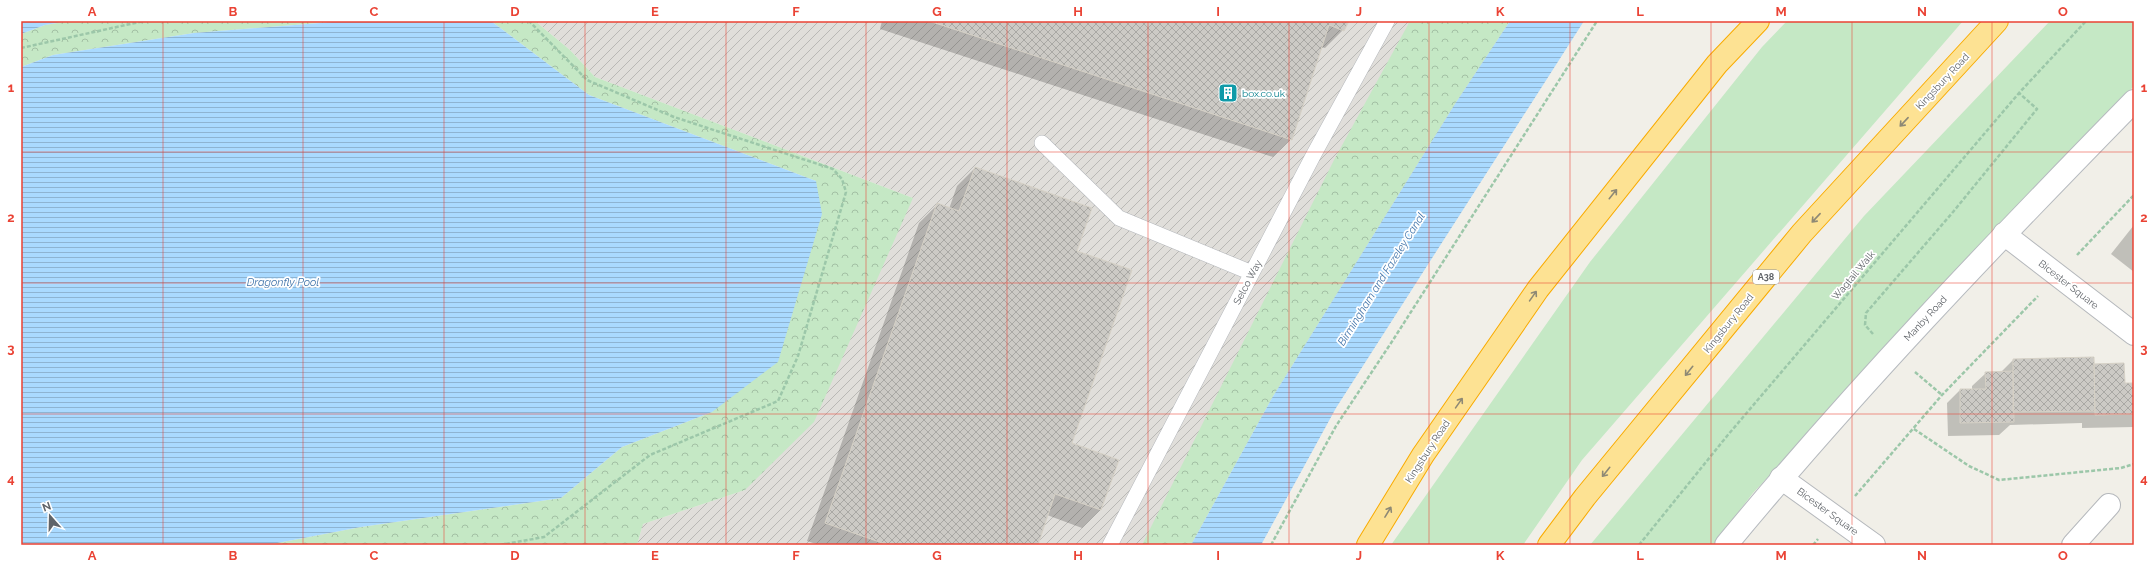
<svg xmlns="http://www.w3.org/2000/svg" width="2155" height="566" font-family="Raleway,sans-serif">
  <defs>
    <pattern id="industrial-furrows" width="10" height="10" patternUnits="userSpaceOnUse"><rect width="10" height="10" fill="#e0deda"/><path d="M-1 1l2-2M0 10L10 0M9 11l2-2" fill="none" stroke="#b9b8b5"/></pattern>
    <pattern id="forest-crowns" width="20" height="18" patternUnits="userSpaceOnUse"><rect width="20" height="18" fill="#c5e8c5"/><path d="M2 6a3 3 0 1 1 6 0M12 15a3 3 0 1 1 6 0" fill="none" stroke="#a3c0a4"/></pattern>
    <pattern id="water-rules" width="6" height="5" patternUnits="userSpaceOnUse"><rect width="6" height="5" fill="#aadaff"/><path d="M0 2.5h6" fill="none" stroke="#8eb4d2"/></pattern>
    <pattern id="building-cross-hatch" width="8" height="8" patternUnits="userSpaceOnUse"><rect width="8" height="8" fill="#cccac5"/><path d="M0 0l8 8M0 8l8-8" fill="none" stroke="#a9a8a4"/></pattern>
  </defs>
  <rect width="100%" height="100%" fill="#f1efe8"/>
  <!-- industrial -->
  <path fill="url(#industrial-furrows)" d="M535,21h975l-238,377 -81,147h-554l6,-21 102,-34 168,-292 -318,-121 -25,-27z"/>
  <!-- grass -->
  <path fill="#c5e8c5" d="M1787,21h176l-381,439 -59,85h-132l199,-283 172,-215z
    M2050,21h84v65l-381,407 -40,52h-123l274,-329z"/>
  <!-- forest -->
  <path fill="url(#forest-crowns)" d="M69,21h276l-151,12 -141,22 -32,12v-33l24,-9z
    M491,21h44l35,29 25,27 318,121 -99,224 -69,68 -102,34 -6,21h-370l94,-18 200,-29 61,-51 90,-35 104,-231 -227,-86z
    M1410,21h100l-55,83 -183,294 -81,147h-49l192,-385z"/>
  <!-- water -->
  <path fill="url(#water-rules)" d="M21,21h48l-24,4 -24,9z
    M345,21h146l98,74 227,86 6,33 -44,148 -66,50 -90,35 -61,51 -200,29 -94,18h-246v-478l32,-12 141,-22z
    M1510,21h74l-248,387 -75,137h-70l81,-147 183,-294z"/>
  <!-- shadow -->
  <path fill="#0003" d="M882,21h466l-5,9 -18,18 -4,-1 -30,92 -18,18 -393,-128z
    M975,168l100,83 -4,193 29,66 -18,18 -35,-13 -11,30h-217l-12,-4 112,-318 18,-18 12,4 8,-23z
    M2134,225v47l-23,-18z
    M2013,360l80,5 31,19h10v43l-52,1v-5l-72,2 -11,10 -51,1 -1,-33 13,-13h12v-4l14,-13 15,-1z"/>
  <!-- building -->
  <path fill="url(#building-cross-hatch)" stroke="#d6d1c6" d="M929,21h420l-5,10 -15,-6 -37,115z
    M975,167l117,41 -15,43 55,19 -60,173 47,17 -18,50 -46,-16 -17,51h-150l-63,-22 112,-320 22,8z
    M2094,357l1,54 -82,1v-53z
    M2124,363l1,20h9v31l-39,1 -1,-51z
    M2013,371l1,51 -54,1v-34h26l-1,-17z"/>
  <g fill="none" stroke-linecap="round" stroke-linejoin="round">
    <!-- lane casing -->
    <g stroke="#b5b8bc" stroke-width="16">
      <path id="lane" d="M1042,143l77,75 133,55
        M1110,545l204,-391 73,-133"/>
    </g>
    <!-- street casing -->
    <g stroke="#b5b8bc" stroke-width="24">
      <path id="street" d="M2004,234l130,100
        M1781,478l93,67
        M2073,545l36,-40"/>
    </g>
    <!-- secondary casing -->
    <g stroke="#b6babf" stroke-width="24">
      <path id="secondary" d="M1726,545c128,-155 267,-300 408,-444"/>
    </g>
    <!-- highway casing -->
    <g stroke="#f9ab00" stroke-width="24">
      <path id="highway" d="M1368,545l55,-90 115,-166 179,-225 41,-43
        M1549,545l36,-48 217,-264 195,-212"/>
    </g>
    <!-- path -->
    <path stroke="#9cc7a9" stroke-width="2.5" stroke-dasharray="4 2" stroke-linecap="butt" d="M21,48l123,-27
      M2077,255l57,-60
      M1873,334l-8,-9 1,-12 87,-101 84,-103 -18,-16
      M1915,372l27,23
      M1914,429l55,37 30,14 122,-12 13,-4
      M1855,496l87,-101 96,-99
      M500,545l44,-8 106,-82 128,-54 20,-45 48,-164 -4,-13 -9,-10 -159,-52 -87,-37 -58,-59
      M1271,545l65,-119 57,-86 204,-319
      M1639,545l88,-109 292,-343 67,-72
      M1813,545l5,-6"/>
    <!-- lane -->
    <use href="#lane" stroke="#fff" stroke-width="15"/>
    <!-- street -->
    <use href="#street" stroke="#fff" stroke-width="22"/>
    <!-- secondary -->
    <use href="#secondary" stroke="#fff" stroke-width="22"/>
    <!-- highway -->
    <use href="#highway" stroke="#fde293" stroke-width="22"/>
  </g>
  <!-- one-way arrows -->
  <defs><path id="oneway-shaft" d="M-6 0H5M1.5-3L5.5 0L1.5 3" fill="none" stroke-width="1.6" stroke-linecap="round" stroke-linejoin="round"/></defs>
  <g stroke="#8e8975">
    <use href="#oneway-shaft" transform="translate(1904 122) rotate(133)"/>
    <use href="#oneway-shaft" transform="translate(1613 194) rotate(-51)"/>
    <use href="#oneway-shaft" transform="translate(1816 218) rotate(133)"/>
    <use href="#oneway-shaft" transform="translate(1533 296) rotate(-55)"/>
    <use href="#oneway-shaft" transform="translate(1689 371) rotate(129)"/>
    <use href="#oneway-shaft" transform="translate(1459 403) rotate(-55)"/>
    <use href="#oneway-shaft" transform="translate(1606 472) rotate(129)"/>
    <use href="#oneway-shaft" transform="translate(1388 512) rotate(-59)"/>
  </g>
  <!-- grid -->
  <path fill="none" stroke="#ea4335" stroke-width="1" stroke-opacity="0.55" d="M163,21v524M303,21v524M444,21v524M585,21v524M726,21v524M866,21v524M1007,21v524M1148,21v524M1289,21v524M1429,21v524M1570,21v524M1711,21v524M1852,21v524M1992,21v524M21,152h2113M21,283h2113M21,414h2113"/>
  <!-- icons -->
  <defs>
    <g id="building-square" transform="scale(1)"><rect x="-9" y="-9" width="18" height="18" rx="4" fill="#0f9aa8" stroke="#fff"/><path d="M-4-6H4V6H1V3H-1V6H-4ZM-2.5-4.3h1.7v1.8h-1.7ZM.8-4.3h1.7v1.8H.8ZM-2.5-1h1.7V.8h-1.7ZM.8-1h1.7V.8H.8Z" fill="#fff"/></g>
  </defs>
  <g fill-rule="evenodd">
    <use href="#building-square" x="1228" y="93"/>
  </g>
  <g text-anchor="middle" stroke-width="3.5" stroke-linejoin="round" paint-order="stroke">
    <!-- shield labels -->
    <rect fill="#fff" stroke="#8f9295" stroke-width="1" x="1753" y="270" width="26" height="14" rx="3"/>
    <g font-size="9" font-weight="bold" fill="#5f6368">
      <text x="1766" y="280">A38</text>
    </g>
    <!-- street labels -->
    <g font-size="10" fill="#5f6368" stroke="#fff">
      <text transform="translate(1942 81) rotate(-47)" y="4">Kingsbury Road</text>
      <text transform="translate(1853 275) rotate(-50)" y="4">Wagtail Walk</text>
      <text transform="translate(1247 282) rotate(-62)" y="4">Selco Way</text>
      <text transform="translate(2069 284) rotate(38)" y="4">Bicester Square</text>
      <text transform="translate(1925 318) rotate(-47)" y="4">Manby Road</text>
      <text transform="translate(1728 323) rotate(-51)" y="4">Kingsbury Road</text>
      <text transform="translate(1427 451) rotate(-57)" y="4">Kingsbury Road</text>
      <text transform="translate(1828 511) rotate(36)" y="4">Bicester Square</text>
    </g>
    <!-- culture labels -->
    <g font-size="10" fill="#0d838f" stroke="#fff" text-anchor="start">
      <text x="1242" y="97">box.co.uk</text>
    </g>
    <!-- water labels -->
    <g font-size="11" font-style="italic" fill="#4174aa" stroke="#fff">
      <text transform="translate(1381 279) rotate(-58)" y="4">Birmingham and Fazeley Canal</text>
      <text x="283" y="286">Dragonfly Pool</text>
    </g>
  </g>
  <!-- border -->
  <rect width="2155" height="566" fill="none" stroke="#ffffff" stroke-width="44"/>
  <!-- north arrow -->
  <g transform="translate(50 516) rotate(340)" stroke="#ffffff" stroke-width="3" paint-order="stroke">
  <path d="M0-3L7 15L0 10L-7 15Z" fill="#5f6368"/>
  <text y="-6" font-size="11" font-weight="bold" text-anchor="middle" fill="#5f6368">N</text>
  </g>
  <rect x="22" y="22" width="2111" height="522" fill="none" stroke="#ea4335" stroke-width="1.5"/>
  <g font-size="13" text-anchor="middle" font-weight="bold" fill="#ea4335">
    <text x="92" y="16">A</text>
    <text x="233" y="16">B</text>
    <text x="374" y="16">C</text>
    <text x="515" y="16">D</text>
    <text x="655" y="16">E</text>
    <text x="796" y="16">F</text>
    <text x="937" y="16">G</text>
    <text x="1078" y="16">H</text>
    <text x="1218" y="16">I</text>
    <text x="1359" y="16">J</text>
    <text x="1500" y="16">K</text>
    <text x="1640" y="16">L</text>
    <text x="1781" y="16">M</text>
    <text x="1922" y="16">N</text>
    <text x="2063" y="16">O</text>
    <text x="11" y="92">1</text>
    <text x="2144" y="92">1</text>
    <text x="11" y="222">2</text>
    <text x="2144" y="222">2</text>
    <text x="11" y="353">3</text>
    <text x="2144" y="353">3</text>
    <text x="11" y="483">4</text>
    <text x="2144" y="483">4</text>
    <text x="92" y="560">A</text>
    <text x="233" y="560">B</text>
    <text x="374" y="560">C</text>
    <text x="515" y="560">D</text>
    <text x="655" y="560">E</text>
    <text x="796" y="560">F</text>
    <text x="937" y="560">G</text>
    <text x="1078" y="560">H</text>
    <text x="1218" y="560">I</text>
    <text x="1359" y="560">J</text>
    <text x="1500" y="560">K</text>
    <text x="1640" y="560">L</text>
    <text x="1781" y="560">M</text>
    <text x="1922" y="560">N</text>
    <text x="2063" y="560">O</text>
  </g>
</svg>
